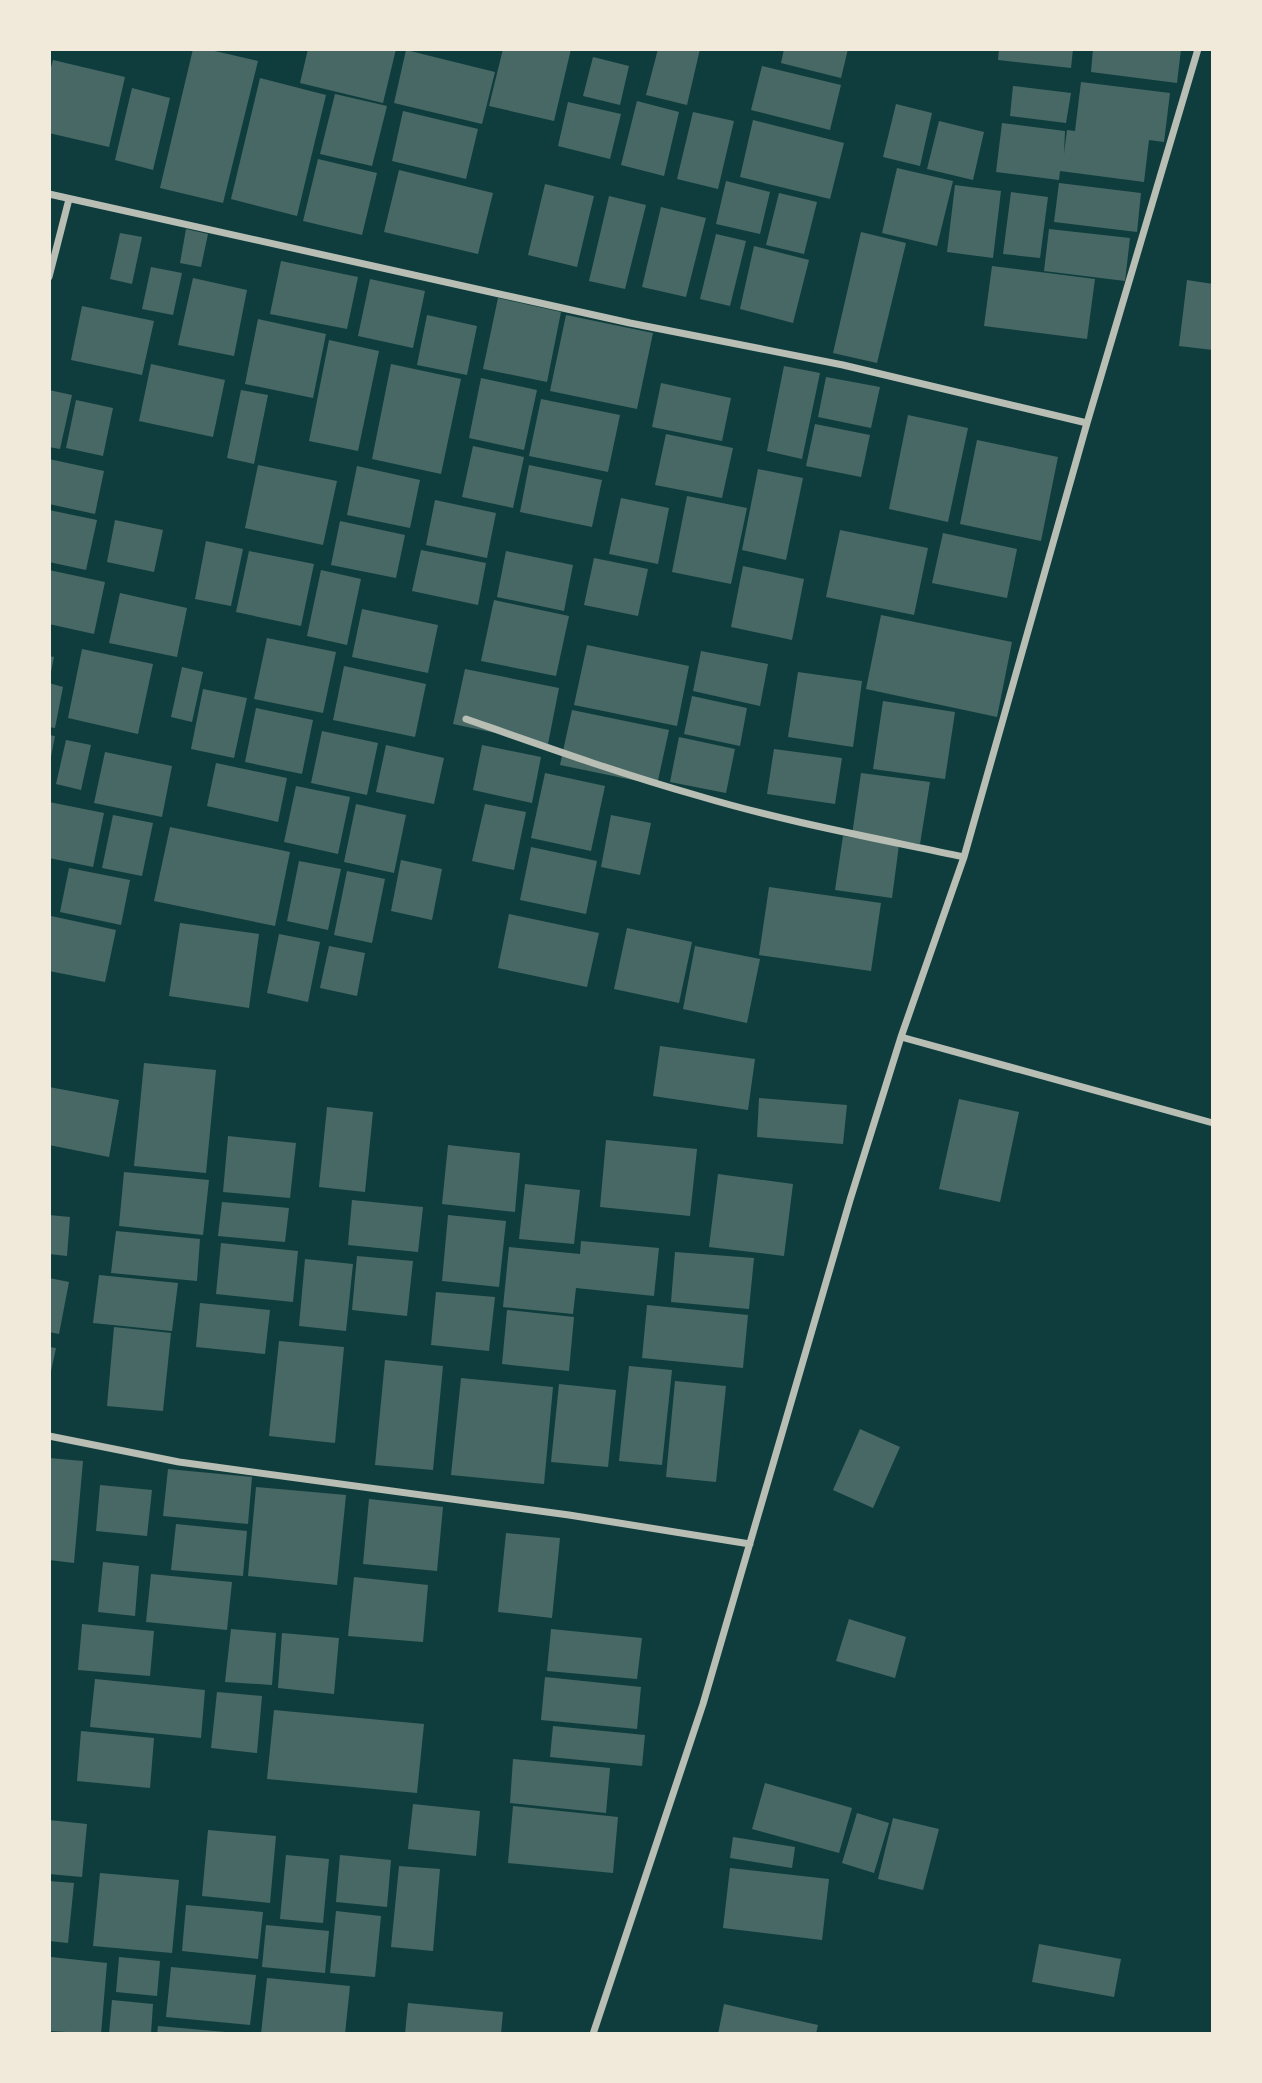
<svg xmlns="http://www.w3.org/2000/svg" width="1262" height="2083" font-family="Roboto,sans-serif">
  <rect width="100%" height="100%" fill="#0f3d3e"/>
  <!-- building -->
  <path fill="#486865" d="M193,49h13l52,12 -35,142 -63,-15z
    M308,49h88l-13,54 -83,-20z
    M503,49h68l-17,72 -65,-15z
    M658,49h42l-13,56 -41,-10z
    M784,49h64l-7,29 -60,-15z
    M999,49h74l-2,19 -73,-8z
    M1093,49h88l-4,34 -86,-11z
    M406,50l89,22 -13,52 -88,-21z
    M593,57l36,9 -9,39 -37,-9z
    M53,60l72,17 -16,70 -60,-14v-58z
    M762,66l79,19 -11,45 -79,-20z
    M260,78l66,17 -29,121 -66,-17z
    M1081,82l89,11 -6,49 -15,-2 -5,42 -84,-11 -1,9 -63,-8 6,-49 63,8 -1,23 3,-24 8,1z
    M1013,86l58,7 -5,30 -56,-7z
    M132,88l38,10 -17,72 -38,-10z
    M335,94l52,12 -15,60 -52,-12z
    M637,101l42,11 -15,64 -43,-11z
    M568,102l53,12 -11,45 -52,-13z
    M896,104l36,9 -12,53 -37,-9z
    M403,111l75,18 -12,50 -74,-18z
    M693,112l41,9 -16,68 -41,-10z
    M753,120l91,23 -14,56 -90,-22z
    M939,121l45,11 -11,48 -46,-11z
    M318,159l59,14 -15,62 -59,-14z
    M897,168l56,13 -16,65 -55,-13z
    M399,170l94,23 -15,61 -94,-22z
    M726,181l44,11 -10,42 -44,-10z
    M1059,183l82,10 -4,39 -83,-10z
    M545,184l49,12 -17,71 -49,-12z
    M955,185l46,6 -8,67 -46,-6z
    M1011,192l37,5 -8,61 -37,-4z
    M779,193l38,9 -13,52 -38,-9z
    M609,196l37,9 -21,84 -36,-8z
    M661,207l45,11 -20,79 -44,-10z
    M186,229l22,5 -7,33 -21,-4z
    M1049,229l81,9 -5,43 -81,-10z
    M861,232l45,11 -29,120 -44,-10z
    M120,233l22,4 -10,47 -22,-5z
    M716,234l30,7 -16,65 -30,-7z
    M754,246l55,14 -16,63 -53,-14z
    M281,261l77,16 -11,52 -77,-15z
    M992,266l103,13 -8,60 -103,-13z
    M151,267l31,6 -9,42 -31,-6z
    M193,278l54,12 -13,66 -56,-11z
    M370,279l55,12 -12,57 -55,-12z
    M1187,280l26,4v66l-34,-4z
    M498,298l63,14 -14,70 -64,-13z
    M82,306l72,15 -12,54 -71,-15z
    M427,315l50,11 -10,49 -50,-10z
    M566,315l87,18 -16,76 -87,-18z
    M258,319l68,15 -13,64 -68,-14z
    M329,340l50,11 -21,100 -49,-10z
    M151,364l74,16 -12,57 -74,-16z
    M391,364l70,15 -20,95 -69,-15z
    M784,366l36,7 -18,86 -35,-8z
    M826,377l54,10 -9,41 -53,-11z
    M481,378l56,12 -13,60 -55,-12z
    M661,383l70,15 -9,43 -70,-14z
    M49,390l23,5 -12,54 -11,-2z
    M241,390l27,5 -14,69 -27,-6z
    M541,399l79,16 -12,57 -79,-16z
    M76,400l37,8 -10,48 -37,-8z
    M908,415l60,13 -20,94 -59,-13z
    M815,424l55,11 -9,42 -55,-11z
    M666,434l67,14 -11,50 -67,-13z
    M977,440l81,17 -17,84 -81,-17z
    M473,446l51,11 -11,51 -51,-11z
    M49,459l55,12 -9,43 -46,-10z
    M258,465l79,16 -14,64 -78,-17z
    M529,465l73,15 -10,47 -72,-15z
    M357,466l63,14 -10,48 -63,-13z
    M758,469l45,9 -17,82 -44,-10z
    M687,496l60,12 -16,76 -59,-12z
    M621,498l48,10 -11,56 -49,-10z
    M435,500l61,13 -9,45 -61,-13z
    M49,510l48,10 -11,50 -37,-8z
    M115,520l48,10 -9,42 -47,-10z
    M340,521l65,14 -9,43 -65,-13z
    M840,530l88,18 -14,67 -88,-18z
    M943,533l74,16 -10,49 -75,-15z
    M206,541l37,8 -12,57 -36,-7z
    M421,550l65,13 -8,42 -66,-14z
    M249,551l65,13 -13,62 -65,-14z
    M506,551l67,14 -9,46 -67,-14z
    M594,558l54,11 -10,47 -54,-11z
    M743,566l61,13 -12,61 -61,-13z
    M49,570l56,12 -11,52 -45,-10z
    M321,570l40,9 -14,66 -40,-9z
    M120,593l67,15 -10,49 -68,-14z
    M494,600l75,16 -13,60 -75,-15z
    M362,609l76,16 -10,48 -76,-16z
    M881,615l131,27 -15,75 -131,-28z
    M267,638l69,14 -13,61 -69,-14z
    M587,645l102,21 -12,60 -103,-21z
    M82,649l71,15 -15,70 -70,-16z
    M701,651l67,13 -8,42 -67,-15z
    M49,656l5,1 -4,20h-1z
    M344,666l82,18 -11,53 -82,-17z
    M182,667l21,5 -11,50 -21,-5z
    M465,669l94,19 -11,56 -95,-20z
    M798,672l64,9 -9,66 -65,-10z
    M49,683l14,4 -8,41 -6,-1z
    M203,689l44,9 -13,60 -43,-9z
    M692,696l55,12 -7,38 -56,-12z
    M883,701l72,11 -10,67 -72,-10z
    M256,708l57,12 -11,54 -57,-12z
    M572,710l97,20 -12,55 -97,-20z
    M322,731l56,12 -11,52 -56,-12z
    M49,735l6,1 -5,26h-1z
    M679,737l56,12 -9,44 -56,-11z
    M66,740l25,5 -10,45 -25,-6z
    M386,745l58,13 -10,46 -58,-12z
    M482,745l59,12 -9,46 -59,-13z
    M774,749l68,9 -7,46 -68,-10z
    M105,752l67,14 -10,51 -68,-14z
    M216,763l71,15 -9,44 -71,-16z
    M545,773l60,13 -14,65 -60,-13z
    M861,773l69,9 -10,62 -68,-9z
    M296,786l54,11 -12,57 -54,-12z
    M49,802l55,11 -11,54 -44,-9z
    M356,804l50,11 -12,58 -50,-11z
    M485,804l41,8 -12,58 -42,-9z
    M113,815l40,8 -11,53 -40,-8z
    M611,815l40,8 -11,52 -39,-8z
    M170,827l120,25 -15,74 -121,-25z
    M843,836l56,9 -7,53 -57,-8z
    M531,847l66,14 -11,53 -66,-14z
    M401,860l41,9 -10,51 -41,-9z
    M299,861l42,8 -13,61 -41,-9z
    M69,868l61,12 -9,45 -61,-13z
    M347,871l38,8 -13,64 -38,-8z
    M769,887l112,16 -10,68 -112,-16z
    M509,914l90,19 -12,54 -89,-19z
    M51,916l65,14 -11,52 -56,-11v-43z
    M180,923l79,11 -10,74 -80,-12z
    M627,928l65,14 -13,61 -65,-14z
    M279,934l41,8 -12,60 -41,-9z
    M329,946l36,7 -8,43 -37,-8z
    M695,946l65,13 -13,64 -64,-14z
    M660,1046l95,13 -7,51 -95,-14z
    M144,1063l72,7 -10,103 -72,-7z
    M49,1087l70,13 -10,57 -60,-12z
    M759,1098l88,7 -4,39 -86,-7z
    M959,1099l60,13 -19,90 -61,-13z
    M327,1107l46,5 -8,80 -46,-5z
    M228,1136l68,7 -6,55 -67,-6z
    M606,1140l91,9 -7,67 -90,-9z
    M448,1145l72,8 -5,59 -73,-8z
    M124,1172l85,8 -6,55 -84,-9z
    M718,1174l75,10 -9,72 -75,-9z
    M525,1184l55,6 -6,54 -55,-5z
    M352,1200l71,7 -5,45 -70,-7z
    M222,1202l67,6 -4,34 -67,-6z
    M49,1215l21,2 -3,39 -18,-2z
    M448,1215l58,6 -7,66 -57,-6z
    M116,1231l84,8 -3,42 -86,-8z
    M581,1241l78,7 -5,48 -78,-8 -3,26 -70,-7 6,-60 71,7z
    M221,1243l77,8 -5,51 -77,-8z
    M675,1252l79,6 -5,51 -78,-7z
    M357,1256l56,5 -6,55 -55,-6z
    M305,1259l48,5 -7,67 -47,-5z
    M99,1275l79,8 -6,48 -79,-8z
    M49,1278l20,4 -10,52 -10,-2z
    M436,1292l59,5 -6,54 -58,-6z
    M200,1303l70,7 -5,44 -69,-7z
    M647,1305l101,10 -5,53 -101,-10z
    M507,1310l67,7 -5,54 -67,-7z
    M114,1327l57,6 -8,78 -56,-5z
    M279,1341l65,6 -9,96 -66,-7z
    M49,1347l7,1 -6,28h-1z
    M385,1360l58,6 -10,104 -58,-5z
    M629,1366l43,4 -10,95 -43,-4z
    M461,1378l92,9 -9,97 -93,-9z
    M675,1381l51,5 -10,96 -50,-5z
    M559,1384l57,6 -8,77 -57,-5z
    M860,1429l40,18 -27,61 -40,-18z
    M49,1458l34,3 -9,102 -25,-3z
    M168,1469l84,8 -4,47 -85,-8z
    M100,1485l52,5 -5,46 -51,-5z
    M256,1487l90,8 -9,90 -89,-9z
    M369,1499l74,8 -6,64 -74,-7z
    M176,1524l71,7 -4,45 -72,-6z
    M506,1533l54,5 -8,80 -54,-6z
    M103,1562l36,4 -4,50 -37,-4z
    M151,1574l81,8 -5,48 -81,-8z
    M354,1577l74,8 -5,57 -75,-6z
    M849,1619l57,18 -11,41 -59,-17z
    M82,1624l72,7 -4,45 -72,-6z
    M231,1629l45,4 -4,52 -47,-3z
    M551,1629l91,9 -5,41 -90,-8z
    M282,1633l57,5 -5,56 -56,-6z
    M545,1677l96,10 -4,42 -96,-9z
    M95,1679l110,11 -4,48 -111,-11z
    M217,1692l45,4 -5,57 -46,-5z
    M274,1710l150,14 -7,69 -150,-14z
    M553,1726l92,9 -3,31 -92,-9z
    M81,1731l73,7 -4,50 -73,-7z
    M513,1759l97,9 -4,45 -96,-10z
    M765,1783l87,25 -13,45 -87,-24z
    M413,1804l67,7 -4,45 -68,-7z
    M513,1806l105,11 -5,56 -105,-10z
    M857,1813l32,10 -15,50 -32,-10z
    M893,1818l46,11 -16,61 -45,-11z
    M49,1820l38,4 -5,53 -33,-3z
    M208,1830l68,6 -6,67 -68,-7z
    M733,1837l62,10 -3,21 -62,-10z
    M286,1855l43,4 -6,64 -43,-4z
    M340,1855l51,5 -4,47 -51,-5z
    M399,1866l41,3 -7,82 -42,-4z
    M730,1868l99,11 -7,61 -99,-12z
    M100,1873l79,7 -7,73 -79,-7z
    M49,1881l25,2 -6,60 -19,-2z
    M186,1905l77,7 -5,47 -76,-8z
    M336,1911l45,5 -6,61 -45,-4z
    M266,1925l63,6 -4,42 -63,-6z
    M1039,1944l82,15 -7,38 -82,-15z
    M51,1957l56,6 -6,71 -52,-3z
    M119,1957l41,4 -3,35 -41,-4z
    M171,1967l85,8 -6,50 -84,-8z
    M267,1978l83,8 -5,48h-84z
    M112,2000l41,4 -2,30h-42z
    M408,2003l95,9 -2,22h-96z
    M724,2004l94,21 -2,9h-98z
    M158,2026l68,6 -1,2h-68z"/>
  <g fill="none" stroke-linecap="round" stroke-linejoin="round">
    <!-- minor -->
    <path stroke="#b8beb3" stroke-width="7" d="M49,194l581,129 213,42 244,58
      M49,277l20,-78
      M466,719c77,27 155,55 233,77 87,26 176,42 265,61
      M901,1037l312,86
      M49,1436l130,26 390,53 181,29
      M593,2034l110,-330 147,-504 51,-163 63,-180 123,-434 111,-374"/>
  </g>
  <!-- border -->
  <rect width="1262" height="2083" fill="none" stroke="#f1e9da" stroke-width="102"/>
</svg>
